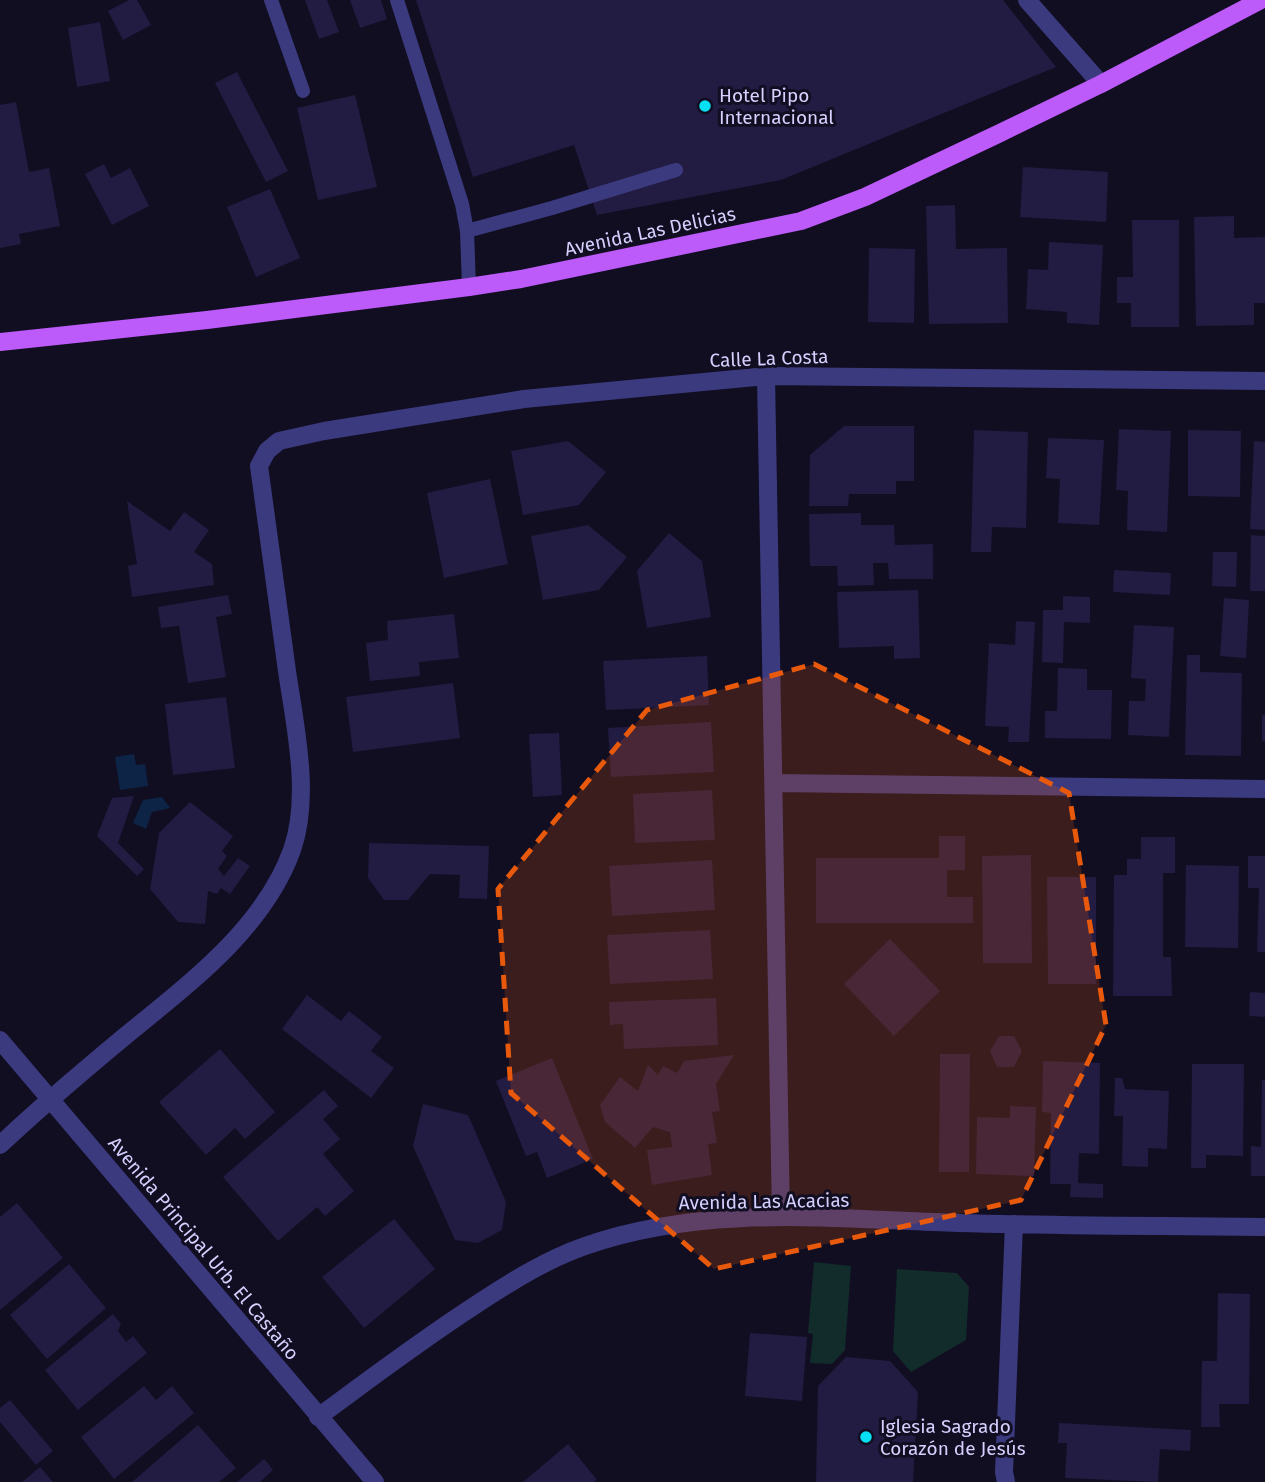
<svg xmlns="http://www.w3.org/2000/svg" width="1265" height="1482" font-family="'Fira Sans',sans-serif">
  <rect width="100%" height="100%" fill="#110e22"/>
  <!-- green -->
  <path fill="#112c2a" d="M814,1262l37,4 -6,84 -13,14 -22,-1 3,-29 -5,-1z
    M897,1269l60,4 12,14 -3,53 -55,32 -18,-21z"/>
  <!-- water -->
  <path fill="#0e2446" d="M134,754l2,11 9,-1 3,22 -28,4 -5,-33z
    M162,797l8,11 -18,4 -6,17 -13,-6 10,-23z"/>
  <!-- building -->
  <path fill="#221b42" d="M129,0h8l14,25 -28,15 -15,-29z
    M305,0h22l12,32 -20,7z
    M350,0h31l6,19 -27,9z
    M416,0h587l53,67 -275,113 -184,35 -23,-70 -101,32z
    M100,22l10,59 -33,6 -9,-59z
    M237,72l51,99 -22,11 -51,-99z
    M355,95l22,92 -59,13 -21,-92z
    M16,102l13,70 20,-4 11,58 -41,8 2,10 -21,4v-143z
    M104,164l7,14 19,-10 19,38 -37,19 -27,-51z
    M1023,167l85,5 -2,50 -86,-5z
    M270,189l30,69 -44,19 -29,-70z
    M955,205l1,44 51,-1 1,75 -79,1 -3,-118z
    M1234,216v22l31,-1v66h-11v22l-58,1 -2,-109z
    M1132,220h47v107h-48v-24h-14v-26h16z
    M1049,242l54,3 -4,80 -32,-2v-11l-41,-3 2,-40 20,1z
    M869,248l46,1 -1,74 -46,-1z
    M844,426h70v55h-18v13h-47l-1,12h-39l1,-51z
    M1119,429l52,2 -4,101 -40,-2 1,-39 -12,-1z
    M974,430l54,2 -2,96 -34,-1 -1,25h-20z
    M1188,430l53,1 -1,66 -52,-1z
    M1048,438l56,2 -5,85 -41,-2 2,-44 -14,-1z
    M568,441l38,31 -27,33 -56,10 -12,-64z
    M1254,441l11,1v88l-15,-1z
    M490,479l18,85 -64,14 -17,-85z
    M127,501l43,30 14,-19 25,18 -15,22 18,12 2,21 -82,12 -4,-31 9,-2z
    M861,513v12h33l1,20 38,-1v35h-44l-1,-16h-15l1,22 -36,1 -1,-20h-27l-1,-52z
    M588,525l39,32 -28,33 -56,10 -12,-64z
    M669,533l33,28 9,56 -64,11 -10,-57z
    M1251,535l14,1v55h-15z
    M1213,552h24l-1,35 -24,-1z
    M1114,570l57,3 -1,22 -57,-3z
    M918,590l2,68 -26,1v-13l-55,2 -2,-56z
    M228,595l4,19 -16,3 10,60 -38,6 -9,-57 -18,2 -3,-21z
    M1063,596l27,1v26l-26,-1 -1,41 -21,-1 1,-52h20z
    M1224,598l25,2 -3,58 -26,-2z
    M454,614l5,44 -40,4 1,14 -50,5 -4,-38 22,-3 -1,-19z
    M1016,621l19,1 -6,120h-21l1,-15 -24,-1 4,-83 26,2z
    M1134,625l40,2 -5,110 -41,-2 1,-34h16l1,-22 -15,-1z
    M1187,655h13v17l42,1 -1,83 -56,-1z
    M707,656l2,49 -103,5 -3,-49z
    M1058,668l29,1v21h25l-1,49 -66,-1v-27h12z
    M453,683l7,55 -107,14 -7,-55z
    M226,697l9,71 -62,7 -8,-71z
    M1262,715h3v26h-3z
    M711,722l3,50 -103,5 -3,-49z
    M559,733l3,62 -29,2 -4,-63z
    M712,790l3,50 -80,3 -2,-49z
    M134,796l-16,47 26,26 -7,7 -40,-40 15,-38z
    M190,802l43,34 -11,15 5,5 -9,13 6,7 14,-18 12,8 -20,28 -9,-6 -4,6 -9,-3 -3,33 -27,-2 -28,-33 9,-56z
    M939,836h26v34h-18v27h26v26h-157v-65h123z
    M1141,837h34v36h-12v84h8l1,39h-59l1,-121h13v-16h14z
    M369,843l120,3 -2,53 -28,-1 1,-23 -30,-1 -22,26h-24l-16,-22z
    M1031,855l1,108h-49l-1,-107z
    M1248,856h17v96h-8l2,-64h-11z
    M712,860l3,50 -103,6 -3,-50z
    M1186,865l53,1 -1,82 -53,-1z
    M1047,877h49v107h-48z
    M710,930l3,49 -103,5 -3,-49z
    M890,939l50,52 -46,45 -50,-52z
    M1250,992l15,1v24l-16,-1z
    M307,995l34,26 8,-10 33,26 -11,14 23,17 -23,30 -89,-69z
    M716,998l2,47 -94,4 -1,-25 -13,1 -1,-23z
    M999,1036h15l8,15 -8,16h-17l-7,-16z
    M220,1049l55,63 -30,27 -10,-11 -29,27 -47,-53z
    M940,1054h30l-1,118h-30z
    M734,1055l-18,29 4,27 -8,1 5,31 -9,1 4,31 -60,10 -5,-35 25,-3 -2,-15 -17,-5 -18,21 -30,-26 -5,-17 20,-28 18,14 10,-26 10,10 5,-9 14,7 7,-12z
    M552,1058l41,101 -46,19 -10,-26 -11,4 -30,-75z
    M1043,1061l57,2 -1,91 -20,-1 -1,30 25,1v14l-33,-1 1,-13h-21l1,-71 -9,-1z
    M1192,1064h52l-1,92 -37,-1v13h-15z
    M1115,1078h7l3,11 44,2 -2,58 -19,-1v19l-26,-1 1,-50h-9z
    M1262,1080h3v96h-14v-30l10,1z
    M324,1090l14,16 -15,13 17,20 -17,15 31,37 -29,25 -8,-9 -39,34 -55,-64z
    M423,1104l45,11 38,87 -4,28 -24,13 -23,-3 -42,-94z
    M1010,1106l26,1 -2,69 -58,-2 1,-57 33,1z
    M17,1203l46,55 -63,52v-93z
    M394,1219l41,50 -71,59 -42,-51z
    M69,1264l37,44 -59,51 -37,-44z
    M1218,1293l32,1 -1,110h-30l1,23h-19l1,-66h15z
    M113,1314l8,10 -3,7 8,11 7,-6 14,17 -69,57 -33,-40z
    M750,1333l57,4 -5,64 -57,-5z
    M846,1357l44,4 28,31 -5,90h-97l2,-96z
    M144,1386l12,14 16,-14 22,27 -80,66 -33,-42z
    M10,1400l43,51 -17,14 -36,-43v-14z
    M1059,1423l132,7 -1,21 -30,-2 -2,33 -93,-4 2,-35h-9z
    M198,1425l38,43 -17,14h-87z
    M568,1444l29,36 -3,2h-71z
    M264,1459l9,11 -13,12h-23z
    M40,1467l13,15h-31z"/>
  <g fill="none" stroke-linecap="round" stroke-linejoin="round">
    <!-- lane -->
    <path stroke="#3c3a7f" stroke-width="14" d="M271,0l32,91
      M397,0l65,204 5,27
      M469,287l-2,-56 85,-23 124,-38"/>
    <!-- street -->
    <path stroke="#3c3a7f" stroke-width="18" d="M1027,0l74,84
      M766,376l15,841
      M774,783l491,6
      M0,1040l375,442
      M0,1145c40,-38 82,-73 124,-108 63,-52 139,-107 168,-187 19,-54 3,-124 -5,-179 -9,-68 -19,-136 -28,-205l8,-15 12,-10 45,-10 200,-32 242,-23 499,5
      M318,1417c52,-38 102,-76 156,-111 35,-23 71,-46 111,-60 119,-42 249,-27 373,-23 102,3 205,3 307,4
      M1006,1482l-2,-10 10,-248"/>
    <!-- primary -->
    <path stroke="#bc5afa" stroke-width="18" d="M0,342l207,-22 262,-33 52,-8 280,-58 64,-24 133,-63 103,-50 160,-84"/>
  </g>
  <!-- marked area -->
  <path fill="#e8590c" fill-opacity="0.2" stroke="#e8590c" stroke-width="5" stroke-dasharray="14 9" stroke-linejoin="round" d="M814,664l255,129 37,232 -85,175 -307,69 -203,-176 -13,-204 149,-179z"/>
  <!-- markers -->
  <g fill="#07dff3" stroke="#110e22" stroke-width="2.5">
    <circle cx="705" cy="106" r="7"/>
    <circle cx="866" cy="1437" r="7"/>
  </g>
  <g text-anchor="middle" stroke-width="6" stroke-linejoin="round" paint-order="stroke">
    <!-- poi labels -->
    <g font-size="19" fill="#d5d0fe" stroke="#110e22" text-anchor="start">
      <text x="719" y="102">Hotel Pipo<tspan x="719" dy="22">Internacional</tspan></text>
      <text x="880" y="1433">Iglesia Sagrado<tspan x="880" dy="22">Corazón de Jesús</tspan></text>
    </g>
    <!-- street labels -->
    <g font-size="19" fill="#d5d0fe" stroke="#110e22">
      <text transform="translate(650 231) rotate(-12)" y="7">Avenida Las Delicias</text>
      <text transform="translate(769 358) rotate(-2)" y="7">Calle La Costa</text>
      <text transform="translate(764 1201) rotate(-1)" y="7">Avenida Las Acacias</text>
      <text transform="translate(204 1248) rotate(50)" y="7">Avenida Principal Urb. El Castaño</text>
    </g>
  </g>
</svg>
